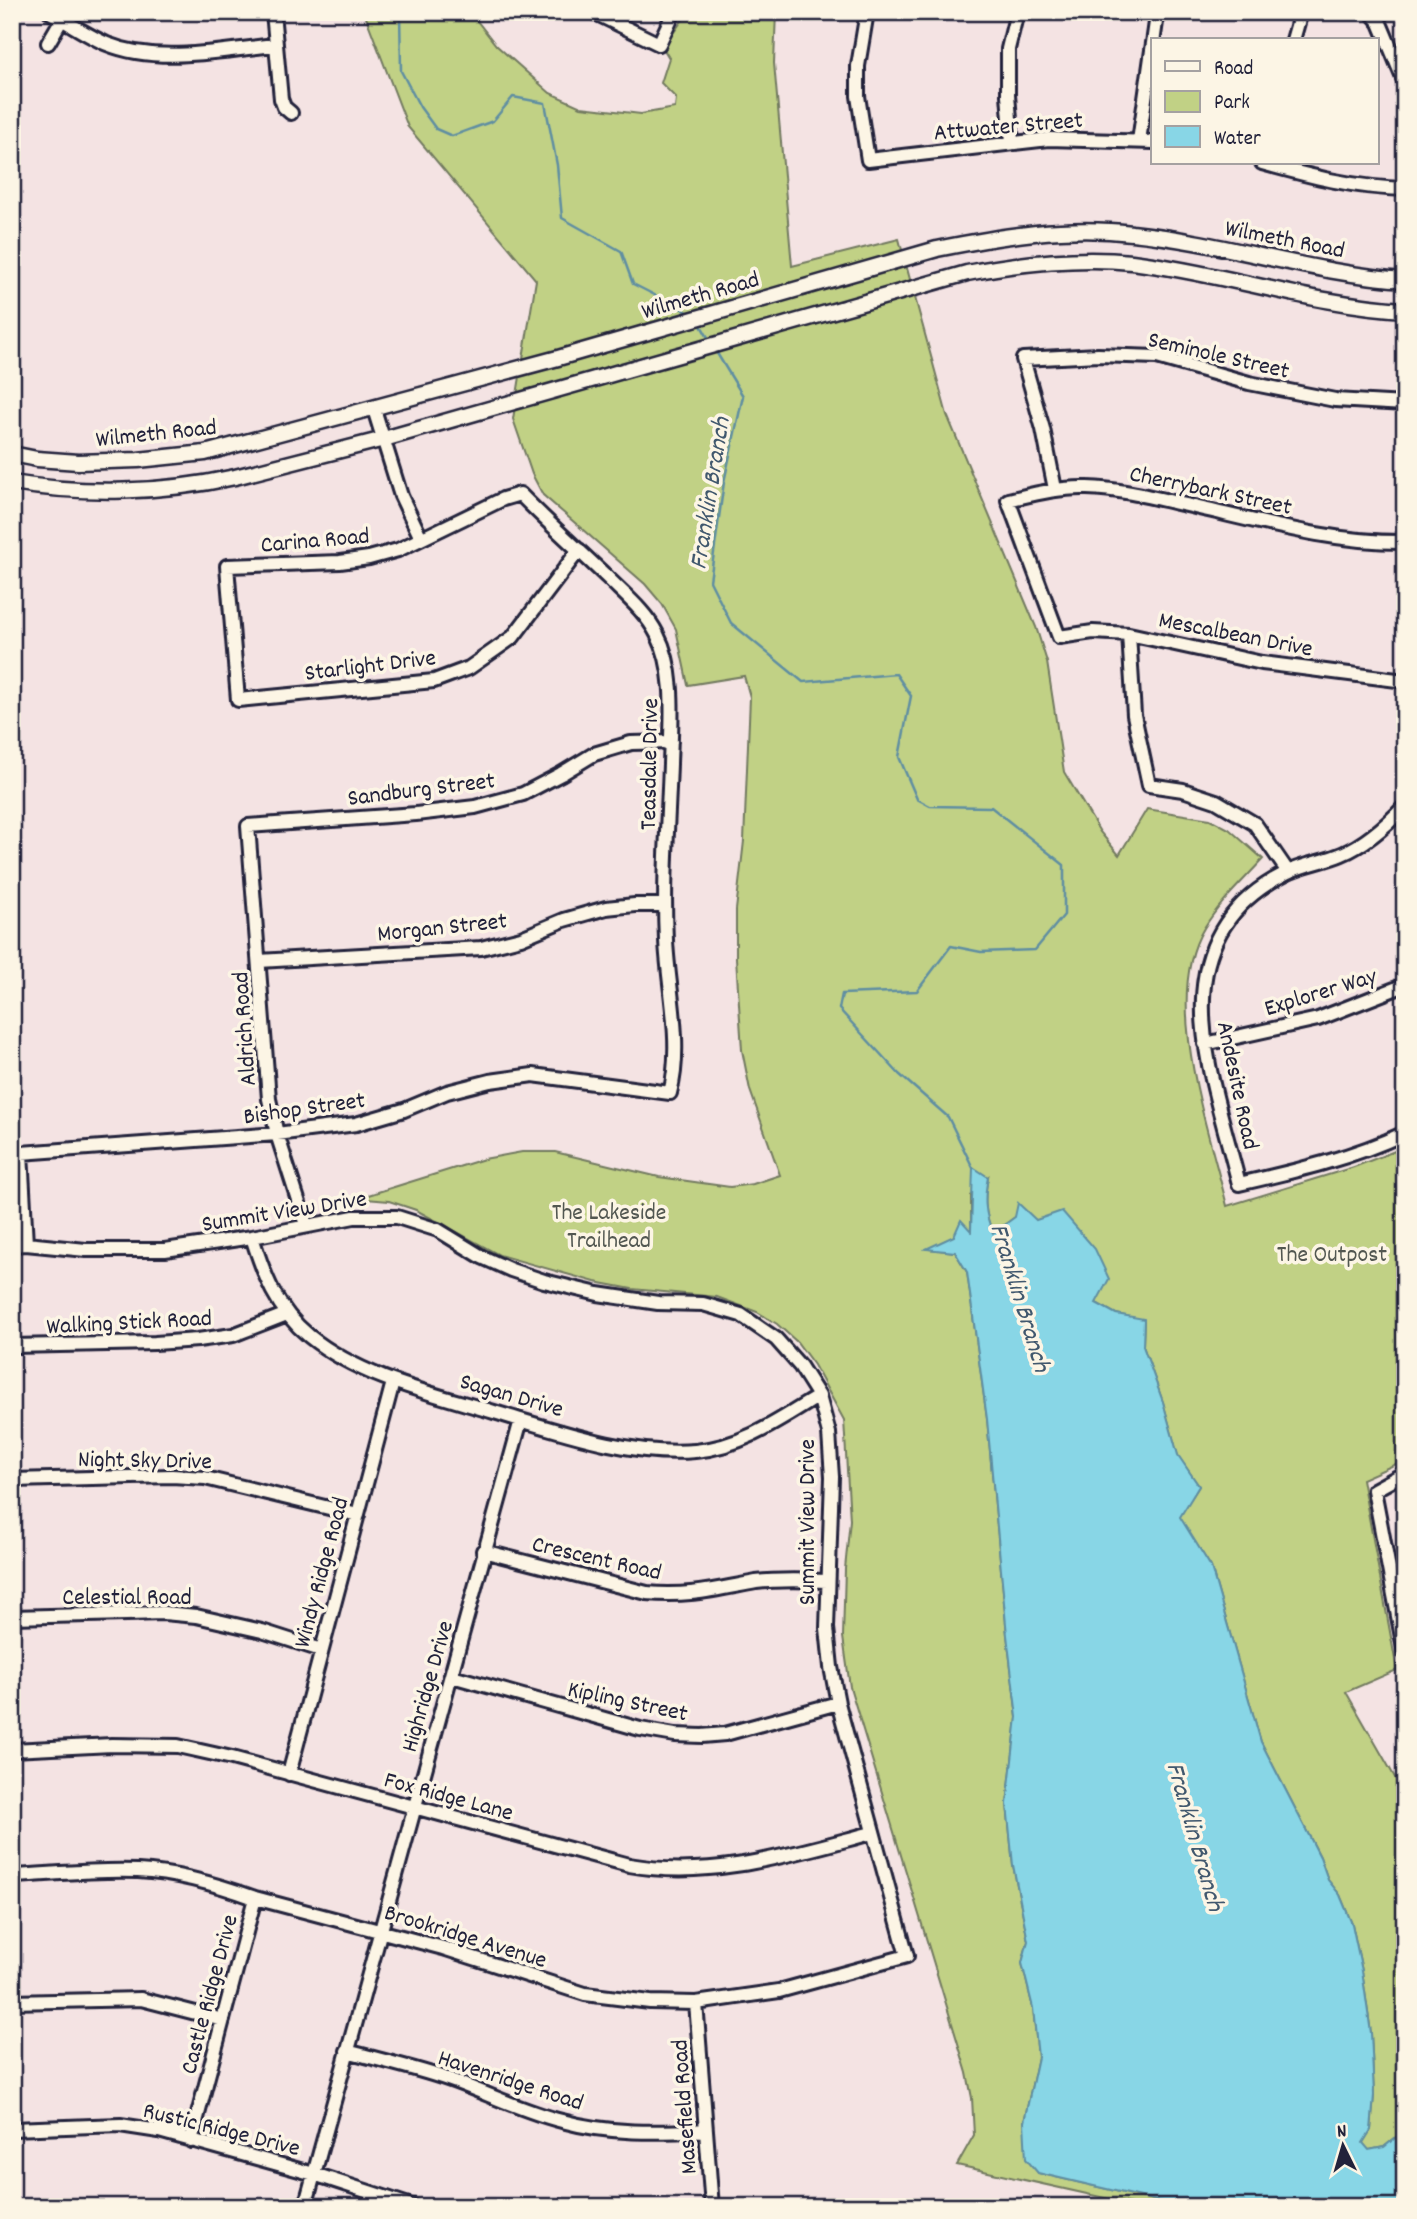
<svg xmlns="http://www.w3.org/2000/svg" width="1417" height="2219" font-family="Dekko,sans-serif">
  <rect width="100%" height="100%" fill="#f4e3e3"/>
  <filter id="ink" filterUnits="userSpaceOnUse"><feTurbulence type="fractalNoise" baseFrequency=".0143" numOctaves="2"/><feDisplacementMap in="SourceGraphic" scale="14" xChannelSelector="R" yChannelSelector="G"/><feConvolveMatrix kernelMatrix="1 2 1 2 8 2 1 2 1" color-interpolation-filters="sRGB"/></filter>
  <g filter="url(#ink)">
    <!-- green -->
    <path fill="#c1d185" stroke="#727a60" stroke-width="2" d="M364,12h106l26,33 54,48 31,14 60,7 34,-6 1,-10 -15,-15 8,-25 -6,-10 25,-36h88l-2,51 18,203 107,-27 48,176 89,212 11,35 17,110 36,60 19,23 28,-46 63,10 19,10 34,30c-20,22 -44,44 -59,69 -43,70 5,203 23,278l127,-39 51,-20v313l-43,19 35,191 -51,22 59,103v335l-21,17 -15,3 -7,-7 9,-13 3,-35 -3,-62 -9,-62 -10,-47 -12,-29 -12,-15 -8,-23 -59,-115 -50,-175 -32,-50 20,-31 -21,-30 -15,-54 -20,-56 1,-26 -28,-6 -20,-11 -60,-83 -21,-3 -22,16c-9,-20 -9,-35 -5,-56l-17,19v37l-10,-12 -6,15 -27,13 27,3 12,20 20,147 20,216 10,83 -10,86 6,61 15,76 -6,22 11,45 5,49 -14,65 14,51 146,34h-39l-188,-42 17,-30 -2,-37 -5,-25 -117,-386 -7,-50 2,-68 5,-49 -6,-100 -30,-55 -17,-23 -20,-18 -20,-12 -40,-15 -85,-8 -37,-7 -96,-27 -83,-45 -27,-9 -23,-2 -17,2 135,-42 38,-7h33l104,25 71,10 23,-3 27,-9 -30,-85 -8,-40 -6,-92v-48l8,-69 6,-144 -6,-21 -56,9 -12,-56 -14,-25 -17,-20 -102,-89 -11,-21 -19,-55 23,-139 -128,-153z"/>
    <!-- water -->
    <path fill="#88d6e6" stroke="#5f8ea2" stroke-width="2" d="M973,1167l15,10c-4,20 -4,36 5,56l22,-16 3,-14 18,17 26,-9 33,38 14,30 -13,24 20,11 28,5 -1,27 20,56 15,53 21,31 -19,31 31,50 50,175 59,115 8,23 12,15 12,29 10,47 9,62 3,62 -3,35 -8,13 6,7 15,-3 21,-17v77h-221l-146,-34 -12,-14 -2,-37 14,-65 -5,-49 -11,-45 6,-22 -15,-76 -6,-61 10,-87 -10,-82 -20,-216 -20,-147 -12,-20 -29,-3 28,-13 7,-16 10,11z"/>
    <g fill="none" stroke-linecap="round" stroke-linejoin="round">
      <!-- stream -->
      <path stroke="#5f8ea2" stroke-width="2.5" d="M400,12l1,59 19,36 16,22 16,7 41,-15 20,-24 32,6 12,62 5,53 59,33 12,33 57,29
        M699,322l11,19
        M715,350l28,46 -19,86 -14,99 21,42 72,59 93,-8 15,22 -12,61 18,42 13,7 61,1 73,58v50l-29,35 -54,2 -30,-6 -34,45 -75,3 -3,15 60,65 49,43 25,51"/>
      <!-- minor casing -->
      <g stroke="#22223b" stroke-width="18">
        <path id="minor" d="M50,12c19,11 38,24 57,32 52,21 115,6 169,1
          M273,12l8,87 3,8 7,6
          M593,12l66,32 15,-32
          M867,12l-9,54v30l10,64 181,-21 104,3
          M1371,12l9,11 25,60
          M1293,40l8,-28
          M48,43l14,-24
          M1139,141l18,-126 -5,-3
          M1012,143l-4,-48v-46l9,-37
          M1262,163c47,13 93,25 143,26
          M374,409l27,87 20,42
          M1055,489l-12,-60 -20,-70 75,-4 59,2 92,26 86,17 70,4
          M1405,542c-76,1 -154,-23 -228,-39 -30,-7 -59,-14 -90,-15 -27,-1 -53,6 -79,12l51,137 34,-5 36,2 133,29 143,18
          M1129,634l5,81 15,70 34,5 33,11 39,23 33,48
          M1405,806c-18,19 -39,38 -63,48 -18,8 -39,10 -56,19 -132,67 -74,201 -47,311 57,-13 113,-26 166,-51
          M259,961l222,-13 40,-10 43,-18 42,-12 29,-3h30
          M1205,1044l113,-25 87,-34
          M306,1225l-29,-91 -8,-35 -21,-273 168,-12 59,-7 48,-13 38,-20 33,-20 37,-11 40,-1
          M252,1237c12,38 24,72 57,99 52,42 121,57 185,76 61,18 137,45 201,39 47,-4 85,-31 124,-55
          M26,1244l-5,-91 256,-19 79,-10 48,-14 43,-18 43,-11 43,-6 137,18c13,-49 -2,-104 -4,-153 -3,-58 2,-118 4,-176 1,-41 7,-92 -13,-130 -11,-22 -32,-39 -49,-56 -29,-28 -60,-55 -88,-84l-17,5 -105,51 -29,8 -29,4 -113,4 11,134 196,-19 35,-13 44,-31 66,-87
          M12,1245l14,-1 60,6h79l87,-13 102,-20h43l41,13 44,27 29,13 33,11 54,13 60,9 45,1 38,11 35,24 24,27 19,30 10,37 3,44 -5,151 4,39 7,36 69,253 -128,35 -83,12 -46,-1 -65,-8 -142,-46 -188,-50c-36,-13 -78,-25 -117,-27 -41,-2 -84,3 -126,5
          M12,1346l143,-3 43,-3 35,-5 54,-21
          M1405,1473l-31,17 31,163
          M12,1480l160,-4 33,2 153,37
          M483,1551l164,42c41,4 70,-4 109,-11 24,-3 48,-2 72,-1
          M12,1617l152,-4 32,3 66,15 59,19
          M452,1676l188,53 35,6 27,1 23,-2 113,-31
          M12,1750l100,-5 66,1 54,12 397,107c83,15 163,-11 243,-32
          M289,1774l104,-392
          M12,2002l129,-3 82,21
          M696,2003l16,204
          M347,2051c36,10 74,18 109,31 35,13 69,30 106,39 47,13 95,12 144,9
          M12,2129l108,-4 39,6 155,43 101,33
          M191,2141l64,-243
          M305,2207l216,-787"/>
      </g>
      <!-- tertiary casing -->
      <g stroke="#22223b" stroke-width="19">
        <path id="tertiary" d="M12,454l25,5 41,3 60,-2 67,-7 353,-95 379,-109c65,-13 129,-24 195,-16 92,9 180,41 273,47
          M12,483c73,12 151,10 223,-6l149,-38 583,-166c53,-10 110,-17 165,-11 92,11 180,43 273,48"/>
      </g>
      <!-- minor -->
      <use href="#minor" stroke="#fcf5e5" stroke-width="12"/>
      <!-- tertiary -->
      <use href="#tertiary" stroke="#fcf5e5" stroke-width="14"/>
    </g>
  </g>
  <g text-anchor="middle" stroke-width="7" stroke-linejoin="round" paint-order="stroke">
    <!-- street labels -->
    <g font-size="24" fill="#22223b" stroke="#fcf5e5">
      <text transform="translate(1008 125) rotate(-5)" y="8">Attwater Street</text>
      <text transform="translate(1285 238) rotate(11)" y="8">Wilmeth Road</text>
      <text transform="translate(700 294) rotate(-16)" y="8">Wilmeth Road</text>
      <text transform="translate(1219 354) rotate(13)" y="8">Seminole Street</text>
      <text transform="translate(156 432) rotate(-6)" y="8">Wilmeth Road</text>
      <text transform="translate(1211 489) rotate(12)" y="8">Cherrybark Street</text>
      <text transform="translate(315 539) rotate(-5)" y="8">Carina Road</text>
      <text transform="translate(1236 633) rotate(11)" y="8">Mescalbean Drive</text>
      <text transform="translate(370 664) rotate(-7)" y="8">Starlight Drive</text>
      <text transform="translate(648 764) rotate(-89)" y="8">Teasdale Drive</text>
      <text transform="translate(421 788) rotate(-7)" y="8">Sandburg Street</text>
      <text transform="translate(442 926) rotate(-6)" y="8">Morgan Street</text>
      <text transform="translate(1320 991) rotate(-17)" y="8">Explorer Way</text>
      <text transform="translate(243 1029) rotate(-94)" y="8">Aldrich Road</text>
      <text transform="translate(1239 1085) rotate(78)" y="8">Andesite Road</text>
      <text transform="translate(304 1107) rotate(-8)" y="8">Bishop Street</text>
      <text transform="translate(284 1210) rotate(-9)" y="8">Summit View Drive</text>
      <text transform="translate(129 1321) rotate(-3)" y="8">Walking Stick Road</text>
      <text transform="translate(512 1394) rotate(16)" y="8">Sagan Drive</text>
      <text transform="translate(145 1459) rotate(1)" y="8">Night Sky Drive</text>
      <text transform="translate(806 1522) rotate(-90)" y="8">Summit View Drive</text>
      <text transform="translate(597 1557) rotate(13)" y="8">Crescent Road</text>
      <text transform="translate(320 1572) rotate(-75)" y="8">Windy Ridge Road</text>
      <text x="127" y="1604">Celestial Road</text>
      <text transform="translate(426 1686) rotate(-74)" y="8">Highridge Drive</text>
      <text transform="translate(628 1700) rotate(12)" y="8">Kipling Street</text>
      <text transform="translate(449 1795) rotate(15)" y="8">Fox Ridge Lane</text>
      <text transform="translate(466 1935) rotate(17)" y="8">Brookridge Avenue</text>
      <text transform="translate(208 1994) rotate(-75)" y="8">Castle Ridge Drive</text>
      <text transform="translate(511 2079) rotate(18)" y="8">Havenridge Road</text>
      <text transform="translate(683 2107) rotate(-94)" y="8">Masefield Road</text>
      <text transform="translate(222 2128) rotate(14)" y="8">Rustic Ridge Drive</text>
    </g>
    <!-- park labels -->
    <g font-size="24" fill="#525751" stroke="#fcf5e5">
      <text x="609" y="1219">The Lakeside<tspan x="609" dy="28">Trailhead</tspan></text>
      <text x="1332" y="1261">The Outpost</text>
    </g>
    <!-- water labels -->
    <g font-size="26" font-style="italic" fill="#41586e" stroke="#fcf5e5">
      <text transform="translate(708 493) rotate(-81)" y="9">Franklin Branch</text>
      <text transform="translate(1022 1297) rotate(73)" y="9">Franklin Branch</text>
      <text transform="translate(1197 1836) rotate(74)" y="9">Franklin Branch</text>
    </g>
  </g>
  <!-- margin -->
  <rect width="1417" height="2219" fill="none" stroke="#fcf5e5" stroke-width="42"/>
  <rect x="21" y="21" width="1375" height="2177" fill="none" stroke="#22223b" stroke-width="2.5" filter="url(#ink)"/>
  <!-- legend -->
  <rect x="1151" y="38" width="228" height="126" fill="#fcf5e5" stroke="#a5a1a1" stroke-width="2"/>
  <rect x="1165" y="61" width="35" height="10" fill="#fcf5e5" stroke="#a5a1a1" stroke-width="2"/>
  <text x="1214" y="74" font-size="21" fill="#22223b">Road</text>
  <rect x="1165" y="91" width="35" height="21" fill="#c1d185" stroke="#a5a1a1" stroke-width="2"/>
  <text x="1214" y="108" font-size="21" fill="#22223b">Park</text>
  <rect x="1165" y="126" width="35" height="21" fill="#88d6e6" stroke="#a5a1a1" stroke-width="2"/>
  <text x="1214" y="144" font-size="21" fill="#22223b">Water</text>
  <!-- north arrow -->
  <g transform="translate(1343 2146) rotate(355)" stroke="#fcf5e5" stroke-width="5" paint-order="stroke">
  <path d="M0-5L12 26L0 18L-12 26Z" fill="#22223b"/>
  <text y="-10" font-size="19" font-weight="bold" text-anchor="middle" fill="#22223b">N</text>
  </g>
</svg>
